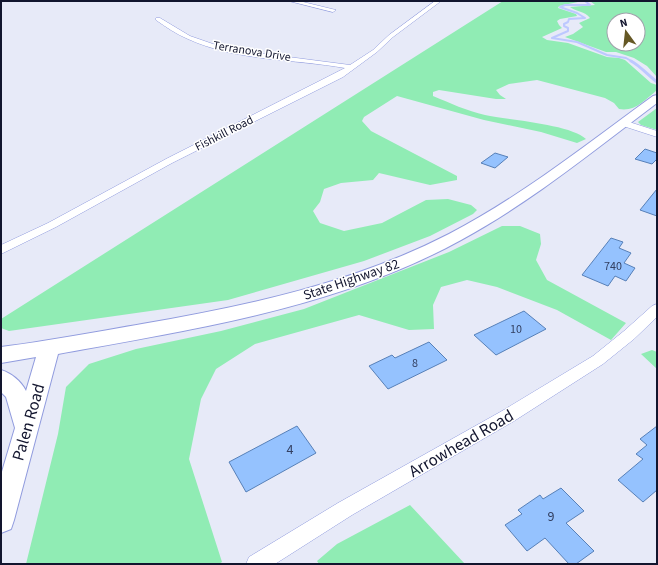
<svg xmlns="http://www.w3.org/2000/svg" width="658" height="565" font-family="'Source Sans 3',sans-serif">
  <rect width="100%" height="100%" fill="#e7eaf8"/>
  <!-- green -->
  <path fill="#90ecb4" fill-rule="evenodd" d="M503,1h74l1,1 -19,4 -1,2 18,6 1,2 -17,3 -3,2 2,4 3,3 -20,9 5,3 21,3 39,14 12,1 6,2 26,23 6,2v5c-12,10 -22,22 -38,19l-5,-6 -9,-5 -68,-18 -28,4 -13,6 4,5 6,4h-10l-57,-9 -6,2v4c17,7 34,15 52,19 23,5 85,9 101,24l-9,4 -36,-11 -57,-12 -87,-24 -33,21 -2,4 9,10 86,45v4l-27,5 -51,-12 -6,7 -32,3 -17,6 -4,13 -7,9 7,12 24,8 38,-8 44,-23 22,-1 23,6 6,5 -4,4 -43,22 -66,25 -136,39 -219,31 -8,-3v-9z
    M590,1h66l1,2v74l-10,-11 -13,-8 -18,-6h-10l-41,-15 8,-3 10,-7 -4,-4 11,-5c-5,-7 -14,-6 -20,-11l25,-2zM614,20h24v24h-24z
    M657,108v22l-16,-5 -3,-3z
    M502,226h18l20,8 1,10 -5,16 11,20 79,43 -15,17 -54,-30 -60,-23 -30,-7 -26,7 -8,18 1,24 -25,1 -50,-15 -104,29 -39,25 -15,30 -12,60 33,103 -3,2h-193l32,-130 8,-47 23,-23 47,-15 85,-18 83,-22 145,-57z
    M652,350l5,2v17l-16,-15z
    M410,505l55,59h-146l-2,-3 20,-17z"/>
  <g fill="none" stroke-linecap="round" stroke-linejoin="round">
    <!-- stream-far1 -->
    <path stroke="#bdc8ff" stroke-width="2" d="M585,1l5,4h-25l-5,2 17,6 8,5 -16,1 -1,3 -4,2v2l4,2v3l-16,7 25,4 30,13 19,3 7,4"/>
    <!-- stream -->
    <path stroke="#bdc8ff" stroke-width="3" d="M631,61c8,4 18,15 26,21"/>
  </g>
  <!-- building -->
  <path fill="#95c2fe" stroke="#5780b8" d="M645,149l12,4v6l-5,5 -17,-5z
    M495,153l13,4 -13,11 -14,-5z
    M657,189v27l-17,-6z
    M611,238l12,4 -4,6 12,5 -7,10 11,5 -9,13 -11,-5 -7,10 -26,-11z
    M524,311l22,18 -50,26 -22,-20z
    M429,342l18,18 -59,29 -19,-23 23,-11 3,3z
    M297,426l19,27 -70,39 -17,-30z
    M657,426v64l-14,12 -25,-22 25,-21 -7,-5 11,-9 -7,-6z
    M561,488l23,23 -18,12 28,28 -18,13h-7l-24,-26 -18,13 -22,-26 17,-11 -4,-4 22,-15 3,4z"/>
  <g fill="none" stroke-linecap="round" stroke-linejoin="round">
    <!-- street casing -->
    <g stroke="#909bde" stroke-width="1">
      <path id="street" d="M289,1h10l37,9 -3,2z
        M435,1h6l-48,36 -16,15 -34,25 -171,86 -116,64 -55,27v-9l47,-22 118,-64 179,-91c-51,-9 -109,-7 -157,-29 -12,-5 -22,-12 -32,-19v-2h4l30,18 23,8 37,8 100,13 23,-15 16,-15z
        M623,120l34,11v6l-37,-12 -1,-2 1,-2z
        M657,304v13l-23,22 -31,25 -89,57 -162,94 -77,49h-29l3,-7 89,-54 164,-92 91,-55 31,-25 28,-25z"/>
    </g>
    <!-- secondary casing -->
    <g stroke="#909bde" stroke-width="2">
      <path id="secondary" d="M657,95v8c-64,48 -126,99 -196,137 -123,68 -267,89 -403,114l-44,166 -3,9 -10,4v-58l14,-47 -9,-31 -5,-5v-22c10,3 20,11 25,21l10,-34 -35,6v-16c47,-6 94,-15 141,-23 105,-18 212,-41 307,-90 73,-38 138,-90 204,-138z"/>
    </g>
    <!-- street -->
    <use href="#street" fill="#fff" fill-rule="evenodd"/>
    <!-- secondary -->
    <use href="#secondary" fill="#fff" fill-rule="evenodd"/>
  </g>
  <g text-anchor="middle" stroke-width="3" stroke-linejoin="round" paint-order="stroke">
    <!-- far-street labels -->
    <g font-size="12" fill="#12152e" stroke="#fff">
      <text transform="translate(252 51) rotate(9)" y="4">Terranova Drive</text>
      <text transform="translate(224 133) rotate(-27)" y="4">Fishkill Road</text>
    </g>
    <!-- number labels -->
    <g font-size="12" fill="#334062">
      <text x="613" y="270">740</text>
      <text x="516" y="333">10</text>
      <text x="415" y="367">8</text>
    </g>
    <!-- street labels -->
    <g font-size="14" fill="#12152e" stroke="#fff">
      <text transform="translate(351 279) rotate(-19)" y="5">State Highway 82</text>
    </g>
    <!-- near-number labels -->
    <g font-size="14" fill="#334062">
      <text x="290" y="454">4</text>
      <text x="551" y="521">9</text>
    </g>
    <!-- near-street labels -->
    <g font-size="17" fill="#12152e" stroke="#fff">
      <text transform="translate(28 422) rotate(-74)" y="6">Palen Road</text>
      <text transform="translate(461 443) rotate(-30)" y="6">Arrowhead Road</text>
    </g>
  </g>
  <!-- border -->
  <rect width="658" height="565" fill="none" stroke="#12152e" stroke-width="4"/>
  <!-- north arrow -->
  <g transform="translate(626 32) rotate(345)"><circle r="19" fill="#ffffff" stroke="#a0a1ab"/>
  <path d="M0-3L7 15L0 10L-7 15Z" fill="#655825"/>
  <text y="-6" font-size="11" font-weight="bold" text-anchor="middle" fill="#12152e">N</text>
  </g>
</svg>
